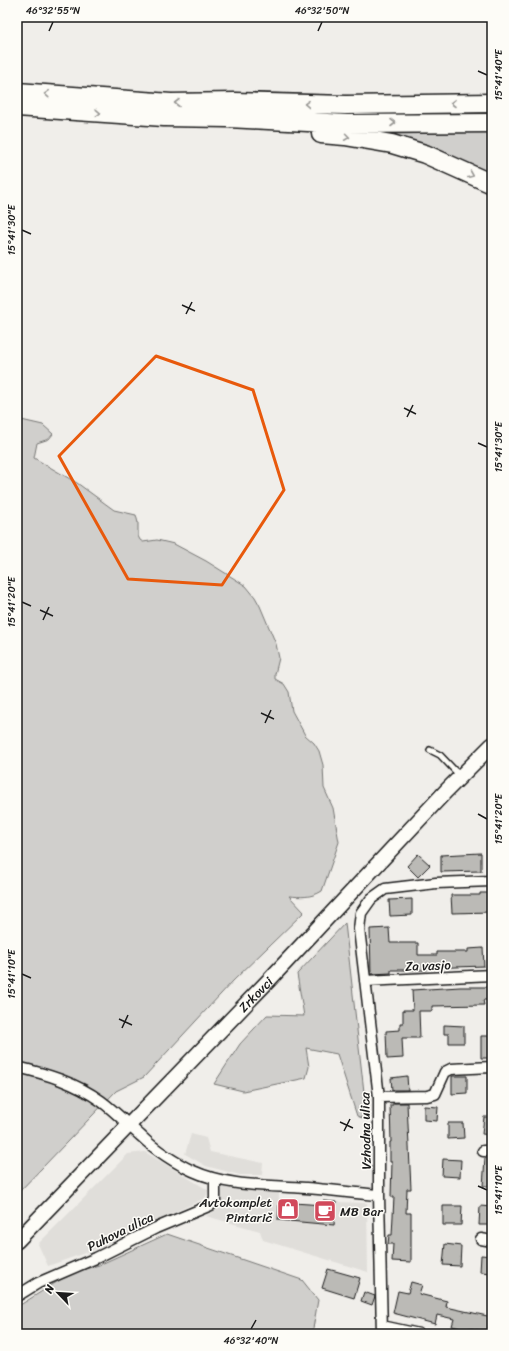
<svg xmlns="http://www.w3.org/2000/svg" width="509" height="1351" font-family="Sriracha,sans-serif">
  <rect width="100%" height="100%" fill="#f0eeea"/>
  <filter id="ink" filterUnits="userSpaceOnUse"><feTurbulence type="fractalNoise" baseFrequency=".025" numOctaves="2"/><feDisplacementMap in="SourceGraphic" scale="8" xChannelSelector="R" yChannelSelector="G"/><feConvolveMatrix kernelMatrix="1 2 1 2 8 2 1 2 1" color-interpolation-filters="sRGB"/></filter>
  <g filter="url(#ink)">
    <!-- built -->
    <path fill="#e0deda" d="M191,1134l15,4 4,14 53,11 -1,12h-22l-34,-9 -21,-12z
      M145,1152l63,38 -1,5 -2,3 -109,51 -48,17 -10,-22 90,-90z
      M220,1187l59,5 -1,28 56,5 2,-23 31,1 1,69 -105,-32 -3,-9 -54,-15 12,-7 3,-6z"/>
    <!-- green -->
    <path fill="#d0cfcc" stroke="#767674" d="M492,132v43l-107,-38 2,-3z
      M17,419l26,6 10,9 -4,5 -12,4 -3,15 43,25 37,27 22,5 2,8v13l2,4 3,2 14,-2 17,4 32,17 40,25 9,11 5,9 16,38 3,14 -4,16v5l9,5 5,8 3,19 13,24 9,8 5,8 4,14 1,23 9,20 6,34 -17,49c-11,7 -21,6 -33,5l15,16 -71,69 -89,96 -28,14 -99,103z
      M345,923l20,178v18l-8,-3 -20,-62 -31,-6 3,19 -3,11 -63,13 -29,-7 26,-40 27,-29 37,1 -7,-42z
      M167,1234l135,46 16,20 -6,34h-295v-27l54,-34 28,-8z"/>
    <!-- building -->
    <path fill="#bbbab6" stroke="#1c1c1c" d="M481,853v18l-40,1v-17z
      M418,854l12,11 -12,12 -11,-11z
      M480,893h11v19l-39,1 -1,-18h29z
      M412,899v16l-22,1 -1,-16z
      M389,928l1,15h28v12h19v-3h31v-3l15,-1 1,18 -57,2v2h-36v3l-20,1 -1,-45z
      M460,987h28v13h-5l1,5 -52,1v5h-13l1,27h-18l1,20 -16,1 -1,-28 14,-1v-7h3v-13h10l-1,-20z
      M444,1025l20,1v17h-15v-9h-5z
      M481,1036h11v22h-11z
      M407,1076l1,14h-16l-1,-12z
      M452,1076h15v17l-15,1z
      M393,1103h14l4,86h-4l-1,24h5v49l-19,-1 1,-17h-5l1,-9h3l2,-38h-3l1,-35h-2v-20h1l-1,-37h3z
      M424,1106l14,1 -1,14 -13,-1z
      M484,1117h8v18l-10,-1z
      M448,1123h15l1,15 -16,1z
      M485,1158h7v28h-9z
      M443,1159l18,1 -1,17 -18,-1z
      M323,1201l13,1 -2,23 -56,-5 1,-18 44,3z
      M443,1206h19l-1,19h-18z
      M480,1206l12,1v18h-13z
      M445,1244l16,2 -1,20 -17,-1z
      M481,1255l11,1v17l-12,-1z
      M328,1269l32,9 -6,20 -32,-10z
      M411,1282l11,3 -3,9 28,7 -1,6 46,10v17l-23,-6 -1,2 -16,-4 2,-7 -17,-4 -2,9 -42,-11 5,-22 10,2z
      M364,1292l11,4 -3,9 -11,-4z"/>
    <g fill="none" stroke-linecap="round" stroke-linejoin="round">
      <!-- lane casing -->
      <g stroke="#1c1c1c" stroke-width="8">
        <path id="lane" d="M430,750l10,5 20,21"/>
      </g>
      <!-- street casing -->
      <g stroke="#1c1c1c" stroke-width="13">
        <path id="street" d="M365,981l127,-6
          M17,1067c30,7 59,16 84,34 15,11 27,24 41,36 12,12 35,27 51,34 35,16 75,14 113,17 24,2 49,5 73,7
          M379,1097l48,-1 8,-2 10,-22 6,-3 41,-2
          M483,1151h9
          M481,1239l11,2
          M17,1296l21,-13 58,-25 60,-30 55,-23 4,-5v-21
          M382,1326l37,8
          M382,1334l-3,-139v-98l-20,-168 2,-16 10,-14 14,-10 51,-6 56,-2"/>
      </g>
      <!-- secondary casing -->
      <g stroke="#1c1c1c" stroke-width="17">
        <g id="secondary">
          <path id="s1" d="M17,1241l253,-262 176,-188 46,-46"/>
        </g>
      </g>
      <!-- highway casing -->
      <g stroke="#1c1c1c" stroke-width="21">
        <path id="highway" d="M17,92l154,11 64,-1 111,3 146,-2
          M17,107l147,10 64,1 119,6 145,-1
          M321,134l24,2 47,8 33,10 67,30"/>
      </g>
      <!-- lane -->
      <use href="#lane" stroke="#fdfcf7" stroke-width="5"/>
      <!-- street -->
      <use href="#street" stroke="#fdfcf7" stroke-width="10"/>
      <!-- secondary -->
      <use href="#secondary" stroke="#fdfcf7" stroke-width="14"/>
      <!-- highway -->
      <use href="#highway" stroke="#fdfcf7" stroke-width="18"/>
    </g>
    <!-- one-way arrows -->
    <defs><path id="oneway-chevron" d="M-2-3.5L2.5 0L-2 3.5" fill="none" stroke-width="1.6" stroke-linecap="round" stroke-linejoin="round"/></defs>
    <g stroke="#989794">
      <use href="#oneway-chevron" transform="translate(47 94) rotate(-176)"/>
      <use href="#oneway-chevron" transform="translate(177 103) rotate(180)"/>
      <use href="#oneway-chevron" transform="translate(453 103) rotate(180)"/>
      <use href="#oneway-chevron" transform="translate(307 104) rotate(-179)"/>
      <use href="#oneway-chevron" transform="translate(98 113) rotate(3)"/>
      <use href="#oneway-chevron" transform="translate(393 123)"/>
      <use href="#oneway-chevron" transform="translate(347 137) rotate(8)"/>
      <use href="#oneway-chevron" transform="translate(471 175) rotate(23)"/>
    </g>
  </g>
  <!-- marked area -->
  <path fill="none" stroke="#e8590c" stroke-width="3" stroke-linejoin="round" d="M156,356l97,34 31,100 -62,95 -94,-6 -69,-123z"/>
  <!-- ticks -->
  <path fill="none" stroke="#1c1c1c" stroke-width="1.5" d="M49,31l4,-9M318,31l4,-9M478,71l9,4M22,230l9,4M182,305l13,6M186,314l6,-12M404,408l12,6M407,417l6,-12M478,443l9,4M22,602l9,4M40,610l13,6M43,620l6,-13M261,713l13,6M265,723l6,-13M478,814l9,5M22,974l9,4M119,1019l13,6M122,1028l6,-13M340,1122l13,6M344,1131l6,-12M478,1186l9,4M251,1329l5,-9"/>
  <!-- icons -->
  <defs>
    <g id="shop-square" transform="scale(1.15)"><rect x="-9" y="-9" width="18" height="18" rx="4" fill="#d1495b" stroke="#fdfcf7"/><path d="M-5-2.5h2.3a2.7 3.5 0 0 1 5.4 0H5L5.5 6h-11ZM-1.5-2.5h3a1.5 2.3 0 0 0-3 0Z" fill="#fff"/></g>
    <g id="cafe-square" transform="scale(1.15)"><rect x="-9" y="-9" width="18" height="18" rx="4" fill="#d1495b" stroke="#fdfcf7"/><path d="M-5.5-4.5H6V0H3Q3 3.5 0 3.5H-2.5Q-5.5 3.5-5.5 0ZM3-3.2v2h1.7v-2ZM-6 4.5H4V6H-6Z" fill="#fff"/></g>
  </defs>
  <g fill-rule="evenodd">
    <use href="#shop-square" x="288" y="1209"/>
    <use href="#cafe-square" x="325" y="1211"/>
  </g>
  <g text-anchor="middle" stroke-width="3" stroke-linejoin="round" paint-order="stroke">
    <!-- street labels -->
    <g font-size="13" fill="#1c1c1c" stroke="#fdfcf7">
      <text transform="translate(428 965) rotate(-2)" y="5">Za vasjo</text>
      <text dy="5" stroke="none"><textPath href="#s1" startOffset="343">Zrkovci</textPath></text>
      <text transform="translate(365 1131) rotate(-91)" y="5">Vzhodna ulica</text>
      <text transform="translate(120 1231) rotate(-26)" y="5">Puhova ulica</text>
    </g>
    <!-- poi labels -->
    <g font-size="13" fill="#1c1c1c" stroke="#fdfcf7" text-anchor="end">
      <text x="272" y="1207">Avtokomplet<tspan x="272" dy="15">Pintarič</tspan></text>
      <text x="340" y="1216" text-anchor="start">MB Bar</text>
    </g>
  </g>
  <!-- margin -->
  <rect width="509" height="1351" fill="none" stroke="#fdfcf7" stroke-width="44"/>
  <!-- north arrow -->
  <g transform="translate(58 1293) rotate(295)" stroke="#fdfcf7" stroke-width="3" paint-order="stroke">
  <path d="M0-3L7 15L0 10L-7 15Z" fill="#1c1c1c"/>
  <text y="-6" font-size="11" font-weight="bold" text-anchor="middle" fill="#1c1c1c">N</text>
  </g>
  <rect x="22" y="22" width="465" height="1307" fill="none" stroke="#1c1c1c" stroke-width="1.5"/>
  <g font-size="10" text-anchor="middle" fill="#1c1c1c">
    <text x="53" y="14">46°32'55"N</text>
    <text x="322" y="14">46°32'50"N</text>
    <text transform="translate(498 75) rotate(-90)" y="4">15°41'40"E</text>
    <text transform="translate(11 230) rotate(-90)" y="4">15°41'30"E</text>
    <text transform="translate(498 447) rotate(-90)" y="4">15°41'30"E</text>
    <text transform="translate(11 602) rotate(-90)" y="4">15°41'20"E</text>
    <text transform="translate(498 819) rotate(-90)" y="4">15°41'20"E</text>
    <text transform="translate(11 974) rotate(-90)" y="4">15°41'10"E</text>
    <text transform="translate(498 1190) rotate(-90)" y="4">15°41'10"E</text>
    <text x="251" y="1344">46°32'40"N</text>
  </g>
</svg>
